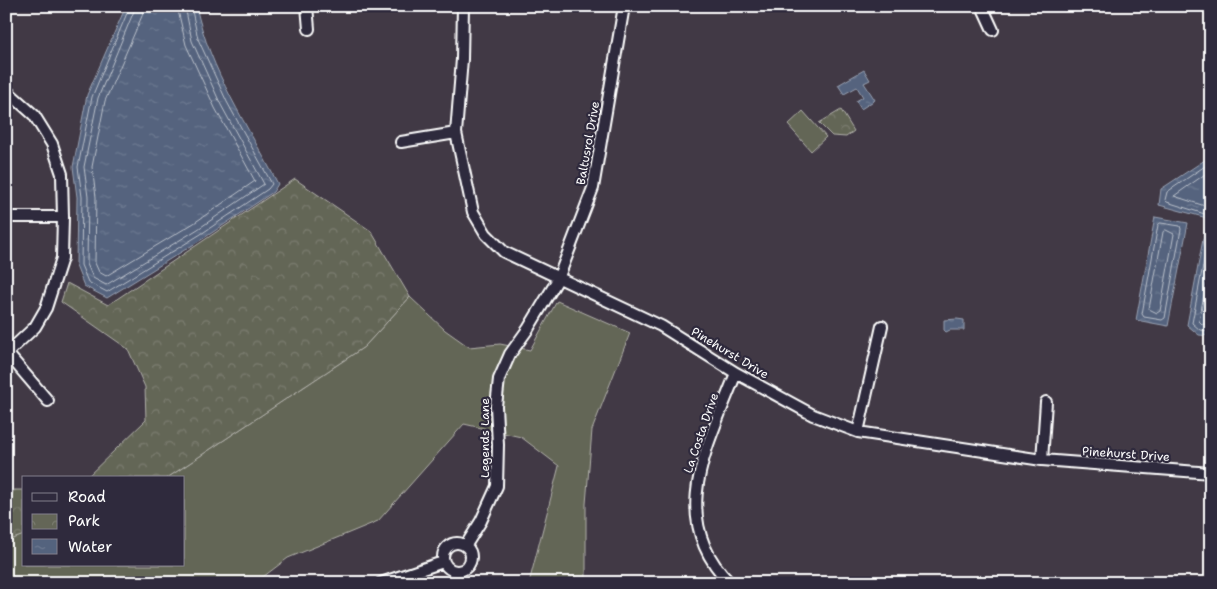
<svg xmlns="http://www.w3.org/2000/svg" width="1217" height="589" font-family="'Shantell Sans',sans-serif">
  <defs>
    <pattern id="park-crowns" width="20" height="18" patternUnits="userSpaceOnUse" patternTransform="scale(1.25)"><rect width="20" height="18" fill="#646657"/><path d="M2 6a3 3 0 1 1 6 0M12 15a3 3 0 1 1 6 0" fill="none" stroke="#7b7d70"/></pattern>
    <pattern id="water-ripples" width="26" height="14" patternUnits="userSpaceOnUse" patternTransform="scale(1.25)"><rect width="26" height="14" fill="#54637e"/><path d="M2 4q2-2 4 0t4 0M15 11q2-2 4 0t4 0" fill="none" stroke="#6e7a91"/></pattern>
  </defs>
  <rect width="100%" height="100%" fill="#413945"/>
  <filter id="ink" filterUnits="userSpaceOnUse"><feTurbulence type="fractalNoise" baseFrequency=".02" numOctaves="2"/><feDisplacementMap in="SourceGraphic" scale="10" xChannelSelector="R" yChannelSelector="G"/><feConvolveMatrix kernelMatrix="1 2 1 2 8 2 1 2 1" color-interpolation-filters="sRGB"/></filter>
  <g filter="url(#ink)">
    <!-- grass -->
    <path fill="#646657" stroke="#b2b2ab" d="M803,111l23,26 -15,14 -23,-26z
      M410,297l35,33 24,17 31,-3 30,6 27,-49 73,32 -38,97 -6,74v79h-57l30,-117 -38,-29 -57,-13 -86,97 -90,37 -33,25h-249v-42l18,-6v30h160v-87h-17l197,-131z"/>
    <!-- park -->
    <path fill="url(#park-crowns)" stroke="#b2b2ab" d="M841,110l13,21 -8,6 -14,-1 -13,-13z
      M295,179l76,52 39,66 -46,50 -197,131h-81l60,-58 -1,-33 -17,-38 -67,-47 6,-19 41,22z
      M14,490h10v45l-14,5c-8,-15 -5,-35 4,-50z"/>
    <!-- water -->
    <path fill="url(#water-ripples)" stroke="#98a1b2" d="M126,6h70c14,65 52,120 82,178l-5,8 -69,46 -97,60 -23,-12 -8,-20 1,-69 -4,-30 14,-72z
      M864,70l6,10 -6,3 11,17 -14,9 -5,-8 7,-4 -6,-10 -13,7 -6,-9z
      M1211,156v180l-12,-1 -12,-10 20,-107 -48,-13 2,-16z
      M1155,217l33,6 -20,103 -32,-6z
      M957,319l7,1v10h-14l-4,2 -2,-2v-10z"/>
    <g fill="none" stroke-linecap="round" stroke-linejoin="round">
      <!-- shore -->
      <path stroke="#bbc1cb" stroke-width="1" d="M130,6l-38,91 -14,70 4,30 -1,68 7,17 19,10 94,-58 67,-45 4,-5 -45,-82 -29,-63 -7,-33
        M136,6l-38,92 -14,69 4,30 -1,67 6,14 13,7 92,-56 66,-45 -43,-79 -29,-64 -7,-35
        M144,6l-2,10 -37,85 -13,66 4,30 -1,66 4,9 7,4 88,-53 61,-42 -40,-73 -29,-63 -9,-39
        M1211,162l-44,30 -2,8 2,2 44,14
        M1211,170l-37,26 37,12
        M1161,223l19,3 1,3 -16,89 -3,2 -18,-3 -2,-3 16,-89z
        M1211,224l-19,99 8,7 11,1
        M1166,230l8,4 -14,77 -3,2 -8,-4 14,-77z
        M1211,257l-12,64 3,3 9,1"/>
      <!-- minor casing -->
      <g stroke="#fff" stroke-width="14">
        <path id="minor" d="M307,6l2,23
          M463,6l-1,53 -6,74 17,79 13,22 18,18 157,74 75,47 77,42 45,17 184,28 169,13
          M982,6l11,24
          M6,90l28,25 18,29 10,30 1,43 -1,41 -16,50 -11,19 -29,27
          M401,142l55,-9
          M6,217h57
          M7,353l41,48
          M858,432l24,-106
          M1042,460l4,-58
          M443 557a14 14 0 1 1 28 0a14 14 0 1 1-28 0Z
          M466,545l15,-24 16,-35 1,-41 -2,-39 3,-27 11,-25 18,-25 30,-50 35,-91 31,-182
          M381,583l62,-21
          M730,583c-65,-65 -21,-139 6,-210"/>
      </g>
      <!-- minor -->
      <use href="#minor" stroke="#2f2a3d" stroke-width="10"/>
    </g>
  </g>
  <g text-anchor="middle" stroke-width="4.5" stroke-linejoin="round" paint-order="stroke">
    <!-- street labels -->
    <g font-size="12" fill="#fff" stroke="#2f2a3d">
      <text transform="translate(588 143) rotate(-80)" y="4">Baltusrol Drive</text>
      <text transform="translate(730 353) rotate(31)" y="4">Pinehurst Drive</text>
      <text transform="translate(701 433) rotate(-71)" y="4">La Costa Drive</text>
      <text transform="translate(485 438) rotate(-90)" y="4">Legends Lane</text>
      <text transform="translate(1126 454) rotate(4)" y="4">Pinehurst Drive</text>
    </g>
  </g>
  <!-- margin -->
  <rect width="1217" height="589" fill="none" stroke="#2f2a3d" stroke-width="25"/>
  <rect x="12" y="12" width="1192" height="564" fill="none" stroke="#fff" stroke-width="2" filter="url(#ink)"/>
  <!-- legend -->
  <rect x="22" y="476" width="162" height="90" fill="#2f2a3d" stroke="#827f8b"/>
  <rect x="32" y="493" width="25" height="8" fill="#2f2a3d" stroke="#827f8b"/>
  <text x="68" y="502" font-size="15" fill="#ffffff">Road</text>
  <rect x="32" y="514" width="25" height="15" fill="url(#park-crowns)" stroke="#827f8b"/>
  <text x="68" y="526" font-size="15" fill="#ffffff">Park</text>
  <rect x="32" y="539" width="25" height="15" fill="url(#water-ripples)" stroke="#827f8b"/>
  <text x="68" y="552" font-size="15" fill="#ffffff">Water</text>
</svg>
